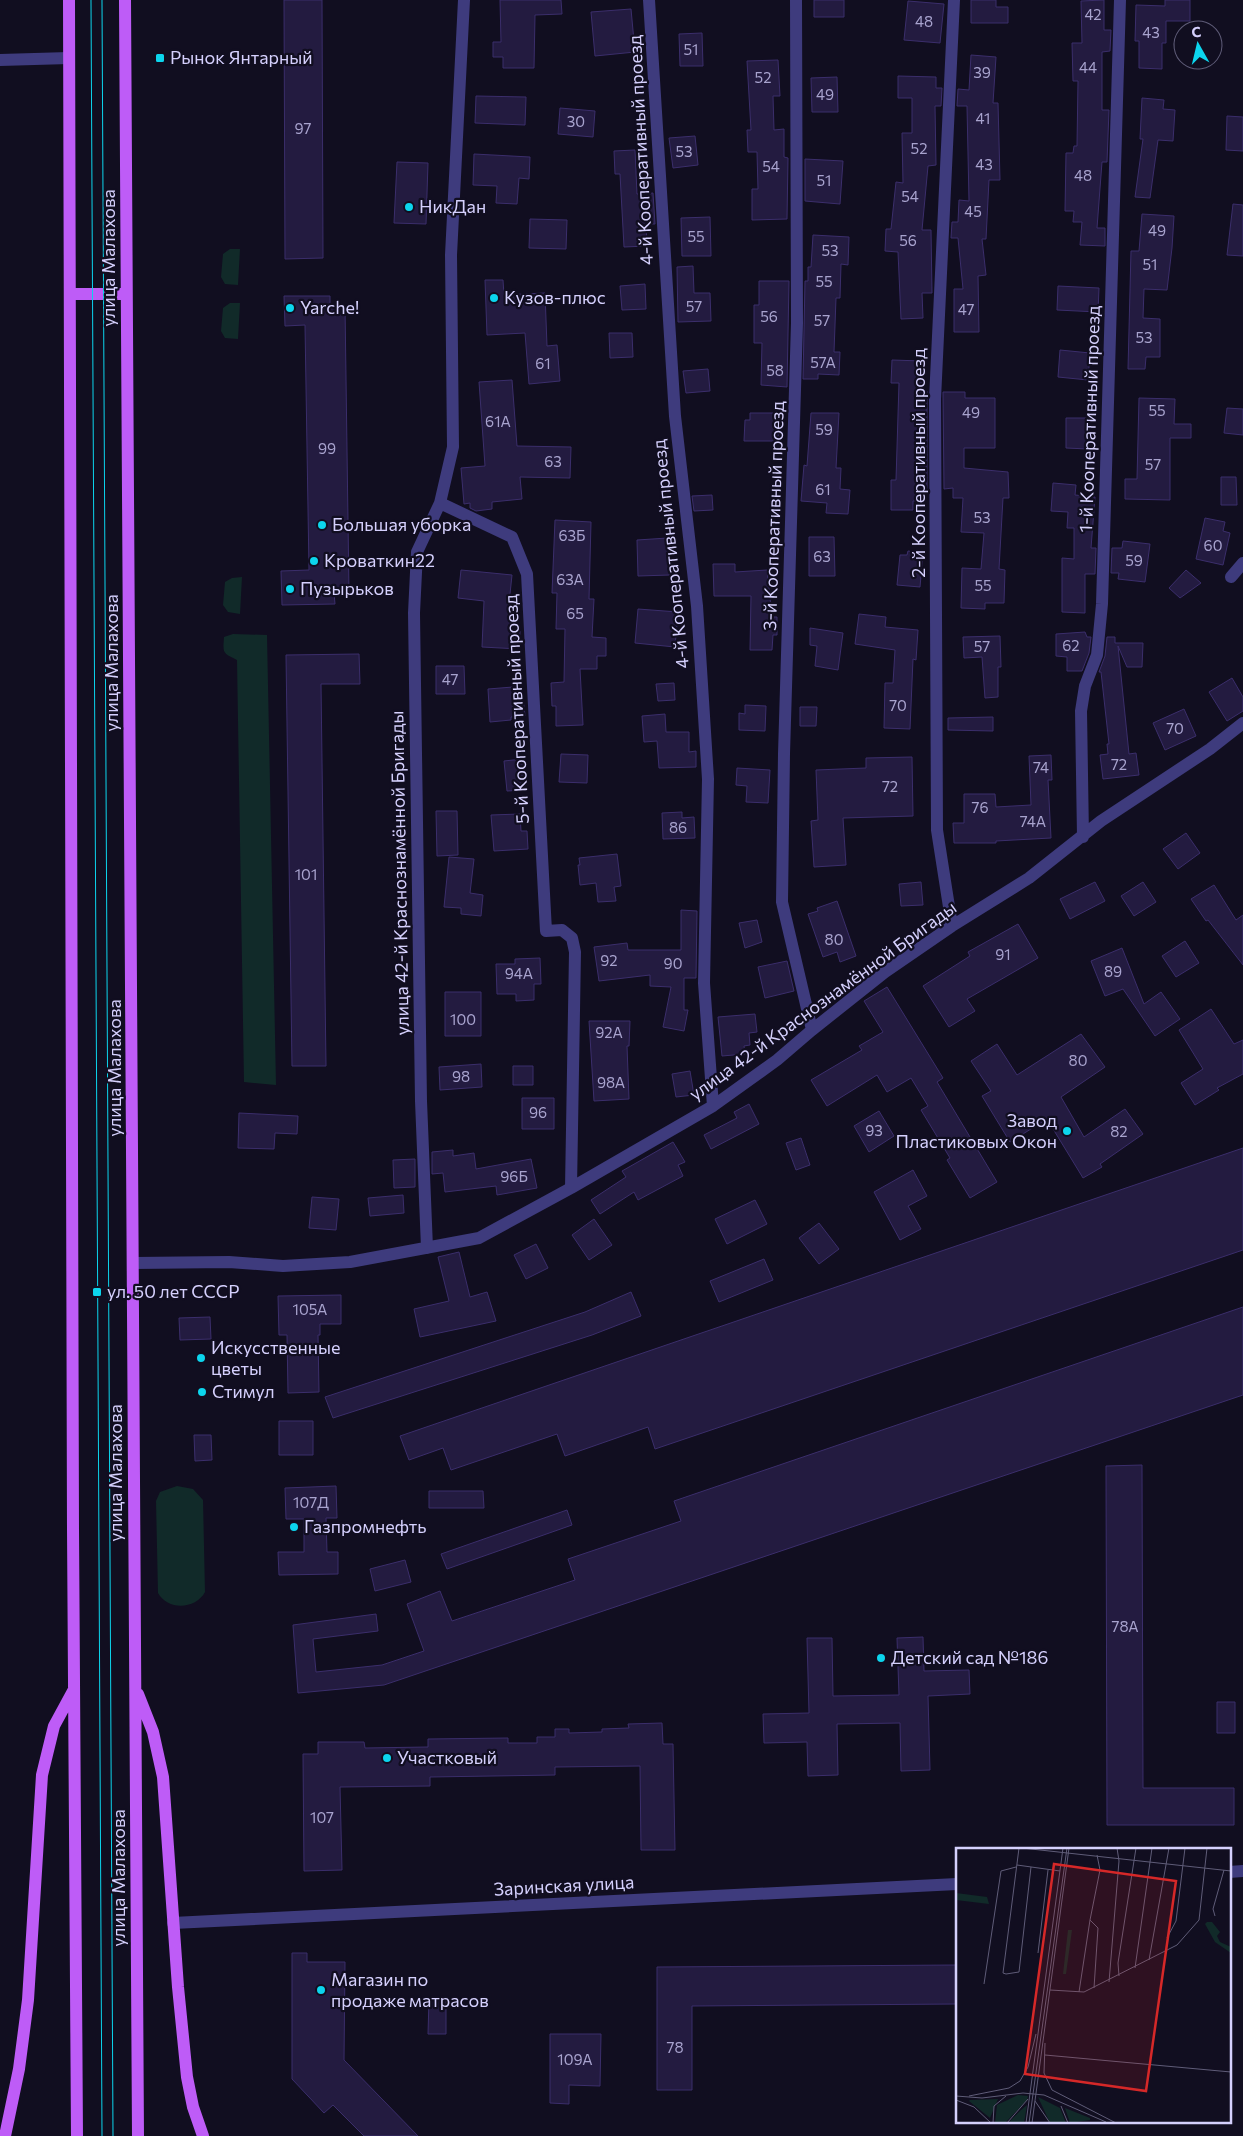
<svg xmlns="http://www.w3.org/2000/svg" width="1243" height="2136" font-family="Commissioner,sans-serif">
  <rect width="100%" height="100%" fill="#110e20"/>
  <!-- green -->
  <path fill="#112a29" d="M230,249h10l-2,36 -13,-1 -4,-7 2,-23z
    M230,303h10l-2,36 -13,-1 -4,-7 2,-23z
    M242,577l-2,37 -12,-2 -5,-7 2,-23 7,-4z
    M233,634l34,1 9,450 -32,-3 -7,-422c-15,-7 -14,-7 -13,-23z
    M177,1486l16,3 10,11 2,92c-9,17 -37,19 -47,1l-2,-92 4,-9z"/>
  <!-- building -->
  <path fill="#231b40" stroke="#3b2e6b" d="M284,0h38l1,258 -38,1z
    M500,0h61l1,14 -27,1 -1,53h-31v-11h-10v-15h8z
    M814,0h30v17h-30z
    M971,0h25v7h12v16h-37z
    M1104,0v30h7l-1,21 -8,1v58h7l-2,52h-5l-5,66h8v18l-25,-1 2,-23h-9l1,-11h-9l1,-58h7l1,-7h3l1,-65h-5l-1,-38h10l-1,-42z
    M1165,0h25v21h-24v22h-4v26l-23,-1v-27h-4l1,-36 29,1z
    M908,1l36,3 -4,39 -36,-3z
    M631,9l4,43 -40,4 -4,-44z
    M702,33l1,33h-23l-1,-32z
    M971,55l25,2 -3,46h5l2,77h-11l-3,59h-4l4,36 -8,1 1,56h-25v-43h9l-5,-51h-7l1,-16h6l1,-22 10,1 -2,-95h-10l1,-17 11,1z
    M778,60l2,36h-7l1,34 10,-1v28l4,1 -1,61 -35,1v-31h6l-1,-37h-9l-1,-22h4l-4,-69z
    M898,76l38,1v11h6l-1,18h-6l1,59 -8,1 -6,64h9l1,63h-10l1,25 -22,1 -3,-67 -13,-1 1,-22h5l5,-47 7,1 -1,-50h10v-35h-14z
    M837,77l1,35h-26l-1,-34z
    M476,96l50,1 -1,28 -50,-2z
    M1142,98l22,2 -1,9 12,1 -2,31 -15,-1 -8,58 -15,-1 8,-58h-3z
    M560,108l35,3 -2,26 -35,-3z
    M1227,116l16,1v34l-17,-1z
    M695,136l3,29 -25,3 -4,-30z
    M635,150l2,44 16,-1 2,31h-9l1,22 -23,1 -4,-73h-5l-1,-23z
    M474,154l56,3 -1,22 -10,-1 -2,26 -21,-1 1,-17 -24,-1z
    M805,159l38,2 -3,43 -35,-3z
    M397,162l31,1 -2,61 -32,-1z
    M1233,204l10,1v51l-16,-1z
    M1142,214l32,2 -2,32 -5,42 -23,-1 -1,29 17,1v38h-14l-1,12h-17l3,-118h8z
    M710,217l1,39h-29l-1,-38z
    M530,219l37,1 -1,29 -37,-1z
    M813,235l36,2 -1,28 -7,-1 -1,34h-4l-2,54h6l-1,23 -21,-1v5h-15l2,-98h3v-14h3z
    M693,266l1,27h16l1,28 -33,1 -1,-55z
    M485,280h18l1,15 41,-2 2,53 10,-1 3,36 -31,3 -4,-51 -38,2z
    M759,281h30l-2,106 -26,-2 1,-42h-8v-38h5z
    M645,284l1,25 -24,1 -2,-24z
    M1058,286l41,2 -1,24 -41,-2z
    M284,296h46v10h15l4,287h-15l1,11 -53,1 -1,-34 28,-1 -4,-245 -20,1z
    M609,333h23l1,24 -23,1z
    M1060,350l30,3 -2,27 -30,-3z
    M892,360l30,1v30h5v99h-4v10l-10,1v9h-22v-30h5l3,-97h-8z
    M708,369l2,22 -24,2 -3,-22z
    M512,380l5,66 54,1 -1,31 -50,-1 2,22 -30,3v7l-16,2 -6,-3v-5l-6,1 -3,-36 24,-2 -6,-84z
    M943,392h22v6h30v50h-31v20l44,4 1,26h-6l-4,71 6,1 -1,33h-19v6l-24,-1 1,-40 19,1 3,-36 -23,-1 2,-34h-10v-10l-9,1z
    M1139,398l36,1 -1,25h17v14h-21v62l-45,-1v-20h12z
    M1227,408l16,1v26l-19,-2z
    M750,413h29l-1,28h-34l1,-21h5z
    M811,413h28l-3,55h5l-1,21 10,1 -2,24 -22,-1 1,-10 -26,-2 3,-36 3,1z
    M1066,418h22v31l-22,-1z
    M1221,477h15l1,28h-16z
    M1053,483l23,2 -1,10 20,2 -4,51h5l-1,26h-10v39l-23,-1v-54l12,1v-31h-7l1,-16 -17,-1z
    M712,495l1,15 -19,1 -2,-15z
    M1205,518l20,4 -2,9 7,2 -7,32 -27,-6z
    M555,520l36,2 -2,77h5l-2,38 14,1v18h-9v13h-17l3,56 -27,1v-20h-4l-1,-23 13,-1 1,-53h-9l1,-36h-5z
    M809,537h25l1,39h-26z
    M668,538l2,37 -32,1 -1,-36z
    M1123,541l27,3 -5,38 -27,-3 1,-6h-8l1,-25h10z
    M908,551l15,2 -3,34 -23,-2 3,-30h7z
    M713,564h22v8l32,-2 5,47h5v18h-4l-1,15h-22l1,-54h-37z
    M461,570l51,5 -4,38h2l-1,18h11l-1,18 -37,-2 2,-46 -26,-3z
    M1186,570l15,13 -21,15 -11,-10z
    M638,609l40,3 -3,35 -40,-4z
    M859,614l27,3 -1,10 33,3 -2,30 -3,-1 -3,70 -26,-1 1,-45h8l2,-33 -40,-6z
    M810,628l33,5 -5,37 -23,-4 2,-20 -7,-1z
    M1085,632l2,5h4l-2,16 -7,18h-15v-14l-11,-1v-22z
    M1000,636l1,31h-3v30l-13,1 -3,-41 -18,1 -1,-21z
    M1107,637h8v6h28l-1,24h-15l-9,-21 11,108 7,-1 3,22 -36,4 -3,-24 8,-1 -1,-10h2l-8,-72h-2l6,-16z
    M359,654l1,30h-39l5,382h-34l-6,-411z
    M436,666h28l1,28h-29z
    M1232,678l11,19v14l-16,10 -18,-29z
    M674,683l1,17 -17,1 -2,-17z
    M513,687l1,11 9,-1 2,19 -14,1v3l-21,2 -2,-33z
    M745,705l21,1 -1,25 -26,-1v-17l6,1z
    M800,707h17l-1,19h-16z
    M1184,709l12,27 -31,14 -12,-27z
    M665,714l1,18h23v20l7,-1v16l-37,1 -2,-27 -13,1 -2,-26z
    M993,717v14l-45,-1v-12z
    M561,754l27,1 -1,28 -28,-1z
    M1051,755l1,25h-4l3,58 -55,3v2h-42l-1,-20h11v-29h31l1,13 35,-2 -2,-49z
    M912,757l1,59 -70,2 3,47 -32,2 -3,-46 7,-1 -2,-50 50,-2v-10z
    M523,759l2,31 -18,1 -3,-30z
    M737,768l33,2 -2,33 -22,-1 1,-16 -11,-1z
    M436,811h21l1,44 -21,1z
    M682,812v6l12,-1 1,21 -32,1 -1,-26z
    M520,814l1,17h6l1,18 -34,2 -3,-36z
    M1186,833l14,20 -22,16 -15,-20z
    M617,854l4,32 -7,1 2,14 -18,1 -2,-19 -16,2 -2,-20h2l-1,-7z
    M449,857l25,2 -4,34 13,2 -2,21 -20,-2v-6l-17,-1z
    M921,882l2,23 -22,1 -2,-22z
    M1095,882l10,19 -35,18 -10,-20z
    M1143,882l13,20 -22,14 -13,-20z
    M1214,885l22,35 7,-5v50l-35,-45 -2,1 -15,-22z
    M837,901l19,55 -16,6 -3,-10 -14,5 -15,-43 10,-3 -1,-3z
    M681,910l16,1 -1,67h-12v32h4l-4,21 -21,-4 8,-40 -21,-1v-11l-51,6 -5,-34 33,-4 1,7h53z
    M757,920l5,22 -17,6 -6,-25z
    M1018,924l20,34 -71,41 8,12 -26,16 -26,-41 47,-30 -2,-4z
    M1185,941l14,22 -23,14 -14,-21z
    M1122,948l22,56 17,-12 19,27 -25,17 -32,-47 -18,7 -14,-35z
    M540,958l1,26h-7v16l-18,1v-7h-19l-1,-30h19v-5z
    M787,961l7,30 -29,7 -7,-31z
    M887,987l56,91 -6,4 60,100 -27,16 -23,-38 3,-2 -29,-48 7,-4 -17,-28 -24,14 -10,-17 -50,31 -16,-26 51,-30 -3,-4 24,-14 -19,-31z
    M445,992h36v44h-36z
    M1211,1009l23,35 9,-4v34l-26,14 2,2 -24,15 -14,-22 22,-14 -24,-39z
    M755,1014l2,18 -8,1 1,12 -6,1 1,8 -23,2 -4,-39z
    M589,1021h41l-1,25h-2l2,53 -35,2z
    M1081,1034l24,33 -44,30 23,40 41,-28 18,25 -43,30 2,3 -19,11 -36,-59 -37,23 -28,-46 9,-5 -20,-30 26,-17 20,31z
    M481,1064l1,23 -42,3 -1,-23z
    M513,1066h20v19h-20z
    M690,1071l4,24 -18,2 -4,-23z
    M522,1098h32v31h-32z
    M749,1104l10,20 -48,25 -7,-14 33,-17 -3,-6z
    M879,1111l15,25 -25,16 -15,-26z
    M239,1113l59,3 -1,18 -22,-1 -1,16 -36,-1z
    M801,1138l9,27 -14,5 -10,-27z
    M673,1142l12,20 -7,3 5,11 -45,24 -4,-8 -34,22 -9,-14 35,-23 -4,-6z
    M1243,1148v102l-588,199 -7,-22 -83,29 -8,-22 -106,36 -8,-22 -34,12 -9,-24z
    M453,1150v6l21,-3 2,16 55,-10 6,29 -40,7 -1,-9 -51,6 -2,-19 -11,1v-22z
    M415,1159v28l-21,1 -1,-28z
    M913,1170l14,26 -19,10 13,23 -21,11 -26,-48z
    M403,1195l1,18 -34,3 -2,-18z
    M312,1197l27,2 -3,31 -27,-2z
    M755,1200l12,24 -40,20 -12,-25z
    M594,1219l18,26 -23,15 -17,-25z
    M819,1223l20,26 -20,15 -20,-26z
    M536,1244l12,24 -22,11 -12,-24z
    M459,1252l11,45 17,-5 9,29 -76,16 -6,-28 35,-8 -11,-44z
    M764,1259l9,21 -54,22 -9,-21z
    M631,1292l10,24 -49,19 -259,83 -8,-21 260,-85z
    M341,1295v29h-21v11h-2l1,57 -31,1 -1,-58h-8l-1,-39z
    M1243,1307v88l-859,290 -86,8 -5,-68 83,-11 2,17 -65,8 3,33 66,-7 42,-14 -17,-47 33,-13 12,30 123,-41 -7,-21 113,-38 -7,-20z
    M210,1317l1,22 -31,1 -1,-22z
    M279,1421h34v34h-34z
    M194,1435h17l1,25 -17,1z
    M1142,1465l1,323h91v37h-127l-1,-359z
    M336,1486l1,32h-11l1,34h11v22l-59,1 -1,-23h26v-33h-18l-1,-31z
    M429,1491h54l1,17h-55z
    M567,1510l5,15 -125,44 -6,-15z
    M405,1560l6,22 -36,9 -5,-22z
    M923,1637l1,34 45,-1 1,24 -42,2 2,74 -29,1 -1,-48 -63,1 1,51 -30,1 -1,-34 -43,1 -1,-29 46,-1 -2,-75h25l1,58 66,-1 -2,-57z
    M1217,1702h18v31h-18z
    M662,1723l1,21h10l2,106h-34l-1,-84 -85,1v8l-125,2v9l-90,1 2,83 -38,1 -1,-117h15v-12h46l1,6 63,-1v-8l80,-1v5h29v-6h18v-8h14v4l33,-1v-3l27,-1 -1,-4z
    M292,1953h15v9h38l-1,98 74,76h-54l-31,-31 -9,8 -32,-34z
    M957,1965v39l-265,2v84h-35v-123z
    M429,2000l17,1v33h-18z
    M550,2034h51l-1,52 -31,-1v19l-19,-1z"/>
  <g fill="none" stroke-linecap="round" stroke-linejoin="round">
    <!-- minor -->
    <path stroke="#3e3b7d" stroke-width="12" d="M464,0l-13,255 2,192 -13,56 72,34 15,37 19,357 16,-1 10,8 3,14 -4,236
      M649,0l26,416 22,190 11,173 -4,204 9,123
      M796,0l1,323 -13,431 -2,148 30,128
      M0,60l69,-2
      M1231,577l12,-14
      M1083,837l-2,-126 4,-25 12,-31 5,-51 18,-604
      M952,926l-15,-96 -2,-431 19,-399
      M427,1248l-6,-147 -7,-488 3,-61 23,-49
      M134,1263l95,-1 54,4 67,-4 129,-24 92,-50 142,-82 64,-46 35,-30 73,-58 67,-46 77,-48 72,-57 109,-72 33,-26
      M1229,1872l14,-1
      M173,1923l784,-39"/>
    <!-- primary -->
    <path stroke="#be5cf7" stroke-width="12" d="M69,0l4,1529 4,607
      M125,0l13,2136
      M70,294h56
      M138,1694l15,38 10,45 15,210 9,90 6,30 10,29
      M5,2136l14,-67 9,-69 14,-225 12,-49 19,-35"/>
    <!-- tram -->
    <path stroke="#0cd5ed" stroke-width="1" d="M91,0l11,2136
      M102,0l11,2136"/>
  </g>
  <!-- markers -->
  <g fill="#0cd5ed" stroke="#110e20" stroke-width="2">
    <rect x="155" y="53" width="10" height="10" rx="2.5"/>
    <circle cx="409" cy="207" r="5"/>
    <circle cx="494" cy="298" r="5"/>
    <circle cx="290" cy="308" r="5"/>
    <circle cx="322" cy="525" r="5"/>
    <circle cx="314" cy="561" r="5"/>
    <circle cx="290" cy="589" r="5"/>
    <circle cx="1067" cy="1131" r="5"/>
    <rect x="92" y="1287" width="10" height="10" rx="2.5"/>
    <circle cx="201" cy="1358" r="5"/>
    <circle cx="202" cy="1392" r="5"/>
    <circle cx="294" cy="1527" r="5"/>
    <circle cx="881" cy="1658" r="5"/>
    <circle cx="387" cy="1758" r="5"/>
    <circle cx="321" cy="1990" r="5"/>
  </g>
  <g text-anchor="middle" stroke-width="4.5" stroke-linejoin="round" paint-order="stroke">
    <!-- number labels -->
    <g font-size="15" fill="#a8a3ce">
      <text x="1093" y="20">42</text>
      <text x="924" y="27">48</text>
      <text x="1151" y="38">43</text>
      <text x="691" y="55">51</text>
      <text x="1088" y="73">44</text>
      <text x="982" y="78">39</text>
      <text x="763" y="83">52</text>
      <text x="825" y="100">49</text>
      <text x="983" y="124">41</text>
      <text x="576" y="127">30</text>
      <text x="303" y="134">97</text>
      <text x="919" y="154">52</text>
      <text x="684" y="157">53</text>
      <text x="984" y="170">43</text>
      <text x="771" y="172">54</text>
      <text x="1083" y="181">48</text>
      <text x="824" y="186">51</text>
      <text x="910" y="202">54</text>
      <text x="973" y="217">45</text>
      <text x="1157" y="236">49</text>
      <text x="696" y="242">55</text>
      <text x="908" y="246">56</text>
      <text x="830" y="256">53</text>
      <text x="1150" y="270">51</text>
      <text x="824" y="287">55</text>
      <text x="694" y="312">57</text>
      <text x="966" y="315">47</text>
      <text x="769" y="322">56</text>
      <text x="822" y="326">57</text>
      <text x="1144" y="343">53</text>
      <text x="823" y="368">57А</text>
      <text x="543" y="369">61</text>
      <text x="775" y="376">58</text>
      <text x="1157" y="416">55</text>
      <text x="971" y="418">49</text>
      <text x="498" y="427">61А</text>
      <text x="824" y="435">59</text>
      <text x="327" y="454">99</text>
      <text x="553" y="467">63</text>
      <text x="1153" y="470">57</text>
      <text x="823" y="495">61</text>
      <text x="982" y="523">53</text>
      <text x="572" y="541">63Б</text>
      <text x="1213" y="551">60</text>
      <text x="822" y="562">63</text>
      <text x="1134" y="566">59</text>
      <text x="570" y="585">63А</text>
      <text x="983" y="591">55</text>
      <text x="575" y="619">65</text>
      <text x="1071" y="651">62</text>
      <text x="982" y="652">57</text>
      <text x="450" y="685">47</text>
      <text x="898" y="711">70</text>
      <text x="1175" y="734">70</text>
      <text x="1119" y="770">72</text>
      <text x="1041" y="773">74</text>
      <text x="890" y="792">72</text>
      <text x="980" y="813">76</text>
      <text x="1033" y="827">74А</text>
      <text x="678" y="833">86</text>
      <text x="306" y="880">101</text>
      <text x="834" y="945">80</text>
      <text x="1003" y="960">91</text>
      <text x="609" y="966">92</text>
      <text x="673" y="969">90</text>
      <text x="1113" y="977">89</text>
      <text x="519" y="979">94А</text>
      <text x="463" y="1025">100</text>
      <text x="609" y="1038">92А</text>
      <text x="1078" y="1066">80</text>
      <text x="461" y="1082">98</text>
      <text x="611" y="1088">98А</text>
      <text x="538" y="1118">96</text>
      <text x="874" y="1136">93</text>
      <text x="1119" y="1137">82</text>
      <text x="514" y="1182">96Б</text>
      <text x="310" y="1315">105А</text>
      <text x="311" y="1508">107Д</text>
      <text x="1125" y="1632">78А</text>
      <text x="322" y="1823">107</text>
      <text x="675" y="2053">78</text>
      <text x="575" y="2065">109А</text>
    </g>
    <!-- poi labels -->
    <g font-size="18" fill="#d5d0fd" stroke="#110e20" text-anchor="start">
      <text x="170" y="64">Рынок Янтарный</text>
      <text x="419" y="213">НикДан</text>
      <text x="504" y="304">Кузов-плюс</text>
      <text x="300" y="314">Yarche!</text>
      <text x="332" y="531">Большая уборка</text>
      <text x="324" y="567">Кроваткин22</text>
      <text x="300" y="595">Пузырьков</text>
      <text x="1057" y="1127" text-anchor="end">Завод<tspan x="1057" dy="21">Пластиковых Окон</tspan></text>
      <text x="107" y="1298">ул. 50 лет СССР</text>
      <text x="211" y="1354">Искусственные<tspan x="211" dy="21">цветы</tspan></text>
      <text x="212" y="1398">Стимул</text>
      <text x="304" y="1533">Газпромнефть</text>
      <text x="891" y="1664">Детский сад №186</text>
      <text x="397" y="1764">Участковый</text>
      <text x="331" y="1986">Магазин по<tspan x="331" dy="21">продаже матрасов</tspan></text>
    </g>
    <!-- street labels -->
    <g font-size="18" fill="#d5d0fd" stroke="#110e20">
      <text transform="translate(641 150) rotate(-93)" y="6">4-й Кооперативный проезд</text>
      <text transform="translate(109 258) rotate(-90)" y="6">улица Малахова</text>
      <text transform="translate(1090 419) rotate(-88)" y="6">1-й Кооперативный проезд</text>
      <text transform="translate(919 463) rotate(-90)" y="6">2-й Кооперативный проезд</text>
      <text transform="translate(774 516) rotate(-88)" y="6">3-й Кооперативный проезд</text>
      <text transform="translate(671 554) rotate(-96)" y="6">4-й Кооперативный проезд</text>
      <text transform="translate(112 663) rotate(-90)" y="6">улица Малахова</text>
      <text transform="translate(517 709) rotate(-93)" y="6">5-й Кооперативный проезд</text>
      <text transform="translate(400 873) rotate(-91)" y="6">улица 42-й Краснознамённой Бригады</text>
      <text transform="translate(823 1001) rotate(-36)" y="6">улица 42-й Краснознамённой Бригады</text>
      <text transform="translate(115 1068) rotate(-90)" y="6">улица Малахова</text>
      <text transform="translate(116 1473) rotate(-90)" y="6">улица Малахова</text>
      <text transform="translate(119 1878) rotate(-90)" y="6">улица Малахова</text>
      <text transform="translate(564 1886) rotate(-3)" y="6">Заринская улица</text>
    </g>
  </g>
  <!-- overview -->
  <g transform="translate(956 1848)">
    <rect width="275" height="275" fill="#110e20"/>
    <path d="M0,45l31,4 2,7 -33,-4zM251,74h5l8,10 -3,4 3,6 11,5v6l-16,-11 -10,-18zM112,82h4l-6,44h-3zM62,247l10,1 -1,4 -22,23h-10l2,-18zM82,249l22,11 6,15h-16zM42,251l-8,19 -21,-17 1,-1zM71,257l-3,18h-16l13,-13zM109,260l25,10v2l-20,3z" fill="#112a29"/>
    <path fill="none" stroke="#5f5c78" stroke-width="1" d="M63,0l-16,125 3,1 13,-2 12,-105M66,0l209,23M61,17l43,6M259,68l-2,-7 11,-39M211,90l9,-17 9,-73M82,105l10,-83M193,112l20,-112M179,120l17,-120M163,128l-1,-13 18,-115M153,134l10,-121 -2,-13M28,136l17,-113 15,-4M138,140l4,-60 -8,-8 10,-50 -3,-15M94,142l34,2 93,-47 22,-25 8,-72M123,144l11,-72M89,195l-1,30 8,17 64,33M89,207l186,17M0,248l26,2 41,-5 21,2 62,27M13,248l40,-8 11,-7 8,-14 8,-33M0,252l18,7 17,16M79,253l15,22M105,258l7,17M37,275l1,-17 12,-10M51,275l21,-24M70,275l37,-275M73,275l38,-275M76,275l37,-275"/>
    <path fill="#d62828" fill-opacity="0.15" stroke="#d62828" stroke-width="2.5" d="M98,16l122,17 -30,210 -121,-17z"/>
    <rect width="275" height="275" fill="none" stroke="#d5d0fd" stroke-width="2.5"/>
  </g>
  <!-- north arrow -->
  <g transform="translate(1198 45) rotate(352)"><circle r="24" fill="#110e20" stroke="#5f5c78"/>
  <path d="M0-4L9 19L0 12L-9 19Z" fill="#0cd5ed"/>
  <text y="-8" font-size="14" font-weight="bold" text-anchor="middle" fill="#d5d0fd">С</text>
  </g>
</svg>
